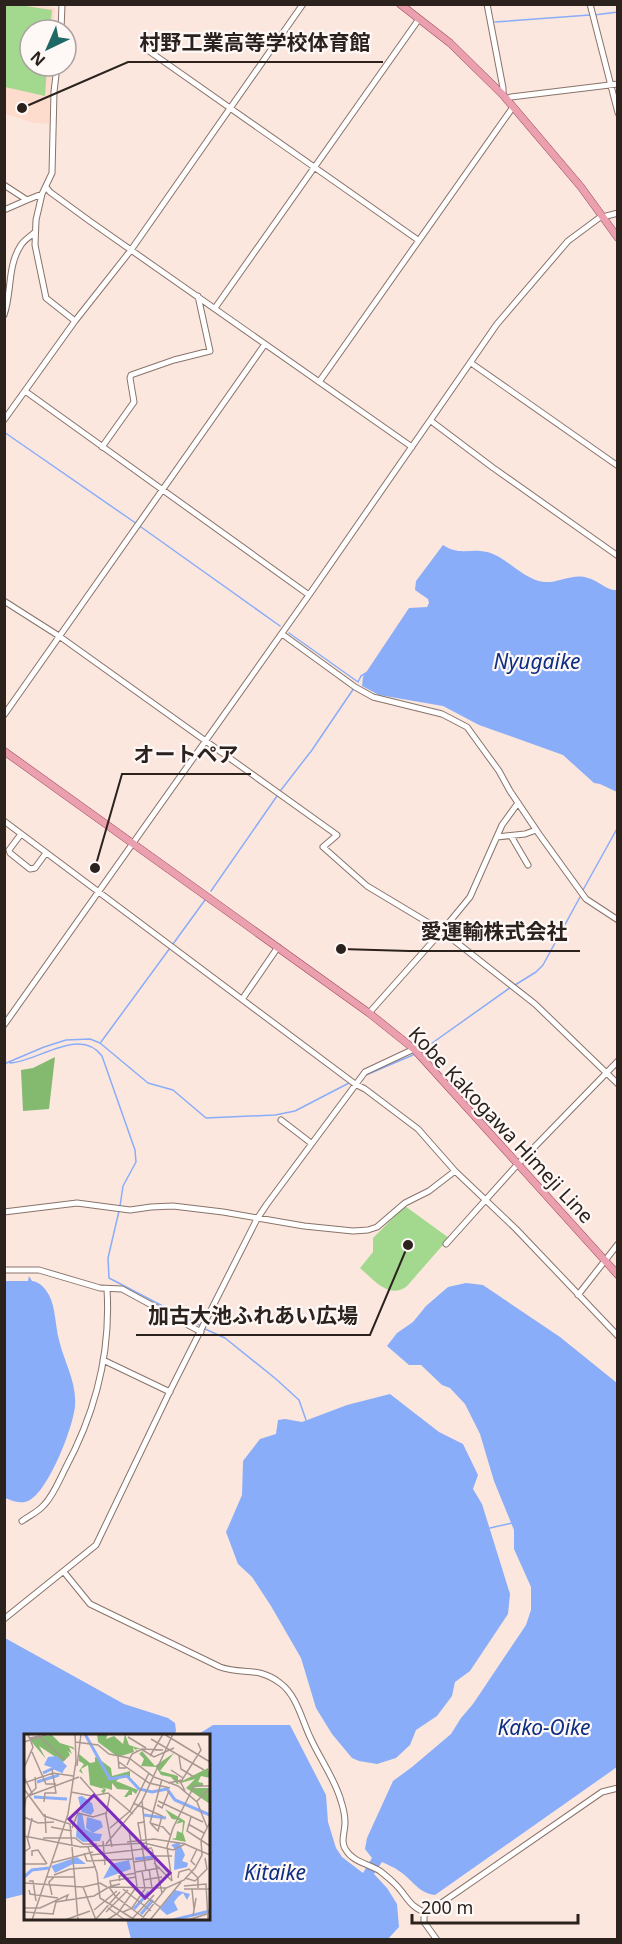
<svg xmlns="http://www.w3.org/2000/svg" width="622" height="1944" font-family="'Noto Sans','Noto Sans JP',sans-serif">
  <rect width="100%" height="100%" fill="#fce7df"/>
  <!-- built -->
  <path fill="#fddbcd" d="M5,5h32l18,3 -1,22h-24v36h22l-3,58 -15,-1 -29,-9z"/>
  <!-- green -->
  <path fill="#a3d88f" d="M5,4l14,1 33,5 -2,20h-20v36h17l-2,30 -40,-9z
    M405,1206l44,32 -42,48c-18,14 -33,-6 -47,-18l13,-16v-14z"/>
  <!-- forest -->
  <path fill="#84b970" d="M55,1057l-6,52 -26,2 -2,-41 12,-2z"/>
  <!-- water -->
  <path fill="#89adf8" d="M443,545c17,11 26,3 44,7 18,4 33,24 52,29 17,5 32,-9 49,-3 11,3 19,13 29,12v202l-17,-8 -6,-1 -31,-28 -84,-30 -36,-19 -64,-11 -17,-9 1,-9 46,-69 18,-1 2,-4 -1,-4 -13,-9 1,-9z
    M29,1276l3,5c8,1 13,7 17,14 7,14 6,30 10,45 5,22 18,42 16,66 -2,22 -26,83 -45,94 -8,5 -17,1 -25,-2l-1,-217h24z
    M466,1283l17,2 77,52 57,46v384l-182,128c-17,-2 -23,-16 -36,-24 -5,-4 -11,-6 -17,-9l-8,12 13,14 10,16 2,23 -11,12h-257l-5,-20 82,-1v-182l-11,-1 16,-10h77l36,70 2,27 8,26 6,9 21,16 9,-15 -7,-9 2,-11 26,-57 19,-14 39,-33 10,-16 12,-14 53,-79 5,-15v-23l-17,-38v-19l-20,-49 -14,-47 -15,-30 -15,-16 -8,-3 -21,-20h-12l-22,-19 10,-13 16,-11 13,-16 22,-19z
    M390,1394l49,38 24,12 15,31 -5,14 9,15 28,90 -2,20 -38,57 -15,11 -3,14 -15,20 -21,14 -6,15 -14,13 -19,6 -18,-3 -7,-3 -20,-24 -16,-26 -15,-50 -30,-52 -19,-29 -14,-13 -12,-32 16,-37 1,-34 17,-22 16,-5 2,-14 7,-1 17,3 45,-17z
    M5,1638l119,66 44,14 7,5 1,8 -2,5h-148l-1,158 -20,5z"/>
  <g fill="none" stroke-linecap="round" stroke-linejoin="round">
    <!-- stream -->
    <path stroke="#89adf8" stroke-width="1.5" d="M594,15l24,-3
      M495,22l95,-7
      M4,432l133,92
      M141,527l139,99
      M289,633l69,49 3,-6 5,-3
      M281,790l31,-40 42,-62
      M583,890l35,-63
      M211,891l66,-95
      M173,944l32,-44
      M515,985l21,-13 7,-7 37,-68
      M101,1042l69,-94
      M421,1051l90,-64
      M10,1063c27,-1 70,-37 92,-7l33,94 1,12 -13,24 -3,20
      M4,1064l40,-17 22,-7 24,-1 10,4 48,40 25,7 33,28 69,-3 20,-4 54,-28
      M366,1075l47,-20
      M119,1211l-11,47 1,20 92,48
      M205,1329l20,9 51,41 23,21 7,20
      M490,1528l22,-5"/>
    <!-- minor casing -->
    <g stroke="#897369" stroke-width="7">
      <path id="minor" d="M487,4l16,84v7
        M590,4l28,109
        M61,30l1,-26
        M146,49l272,191
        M57,66l-3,26 -2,81 -10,21 -6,26 -1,25 11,53 29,23
        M506,99l5,-2 107,-13
        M4,185l23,15 15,-6
        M46,187l4,5 41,30 321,225
        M4,210l23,-10
        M215,308l204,-289
        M4,315c8,-22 3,-49 17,-70 3,-5 10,-9 14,-13
        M471,363l147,103
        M319,382l194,-275
        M25,391l284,204
        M4,420l71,-99 56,-71 172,-246
        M431,421l61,46 126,89
        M102,447l32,-45 -4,-24 1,-3 43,-15 36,-9 -12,-55
        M4,601l55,35 278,199 -14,12 44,39 75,45 93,73 83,80
        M282,634l73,53 18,10 69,17 25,13 32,44 11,20 29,43 47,65 32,21
        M4,715l261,-371
        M4,821l351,263 10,5 53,40 37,42 61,58 102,107
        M21,834l-12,16 1,3 20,16 5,-1 11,-15
        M511,836l17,29
        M497,837l28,-3 11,-4
        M243,998l35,-51
        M369,1013l73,-82 28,-34 32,-72 16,-22
        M4,1025l305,-430 188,-271 71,-83 31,-23 19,-5
        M281,1120l30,23
        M4,1212l73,-9 53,7 21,-3 22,-1 50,6 81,14 49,5 15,-1 9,-3 28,-24 24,-12 26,-20
        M446,1244l71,-79 101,-104
        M4,1270h35l61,18 22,1 79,43
        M578,1295l40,-51
        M103,1360l67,32
        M22,1521c7,-5 16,-9 22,-16 9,-9 15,-24 21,-36 31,-57 46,-115 42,-180
        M64,1572l26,32 130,63c23,8 38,-1 60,16 17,12 22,38 31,56 9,20 24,40 30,62 2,6 4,15 4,22 0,9 -5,19 1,27 7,12 23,14 34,21 5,4 10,8 14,12 13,12 14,24 33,30l175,-121 16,-4
        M4,1619l92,-74 74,-154 87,-172 10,-15 98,-132 49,-23
        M424,1912v10l13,18"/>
    </g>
    <!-- major casing -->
    <g stroke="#9f4b5a" stroke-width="8">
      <path id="major" d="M400,4l50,39 53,52 78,92 37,51
        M4,751l365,262 45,36 204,226"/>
    </g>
    <!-- minor -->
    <use href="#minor" stroke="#fff" stroke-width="5"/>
    <!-- major -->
    <use href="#major" stroke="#eba0af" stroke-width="7"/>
  </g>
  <g text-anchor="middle" stroke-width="4.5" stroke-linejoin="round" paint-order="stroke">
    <!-- street labels -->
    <g font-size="20" fill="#2b221e" stroke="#fef8f6">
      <text transform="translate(501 1125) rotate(47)" y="7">Kobe Kakogawa Himeji Line</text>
    </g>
    <!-- water labels -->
    <g font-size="21" font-style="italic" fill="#0e2e82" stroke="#fef8f6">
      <text x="537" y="669">Nyugaike</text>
      <text x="544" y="1735">Kako-Oike</text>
      <text x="275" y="1880">Kitaike</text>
    </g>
  </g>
  <!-- overview -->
  <g transform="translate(24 1734)">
    <rect width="186" height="186" fill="#fce7df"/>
    <path d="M1,0l4,4 23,-3 8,8 13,4 2,3 -6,-3 3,7 -4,-3 2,4 -7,7 -24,-16 7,13zM73,0h11l-2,5 8,-3 9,8 2,-10 4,11 12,4h-5l3,5 3,-3 13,15 19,-13 -14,18 18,5v7l30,-15 2,10 -9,-2 -3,6 5,1v3l-11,2h18v16l-24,-16 9,-9 -18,5 -6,-7 -10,-2 -5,-8 -15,-1 3,-7 -11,-12 1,5 -16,5 -20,-15zM55,20l11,9 5,-1v-5l4,2 12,9 1,8 18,-5v8l-7,-3 -7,5 22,9 -2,4 -4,-3v4h-3l-2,2h-3l5,-7 -12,-1 -5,-6v7l-10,-3 4,2 -2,5 -3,-3 3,-2 -14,-4 -2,-20 -7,4 2,5 -4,-3 5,-7 -5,-3zM141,75l20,12 -2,12 3,9 5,1 -20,-4 5,-1 1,-7 5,2 1,-11 -7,2 3,-4 -7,-1z" fill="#84b970"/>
    <path d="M33,22l10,10 -4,5 -19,-6 4,-8zM58,62l10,7 2,8 -3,4 -9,-3 3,17 8,4 -7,-5 1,-11 14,4 2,6 -10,6 9,1 -2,7 -17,1 -7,-5 2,-23 4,-1 -4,-16zM155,108l6,13 -3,6 6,2 -1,4 -13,3 1,-21 -4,-4zM53,123l9,7h-13l-18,9 -4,-7zM105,126l2,9 -28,10 8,-15zM151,156l15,4 -3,6 -4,-7 -5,4 -4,5 4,8 -11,5 -7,-6z" fill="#89adf8"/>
    <path fill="none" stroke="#89adf8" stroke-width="3" d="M61,0l25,45 17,-3 12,13 13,3 15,-3 8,11 35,15M19,39l11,-5 9,4M13,48l22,-7M10,63l33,2M120,81l22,3M111,125l19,-2M0,143l8,-7 17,-2M110,175l15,-17M117,180l12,-14M149,186l37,-9"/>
    <path fill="none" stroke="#a89892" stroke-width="1.5" d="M140,0l46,28M104,3l18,11M6,4l9,-2 26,24M127,5l53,31M0,8l24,-8M51,8l23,3 11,9 20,4 25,19 24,9 19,16 10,25M117,15l13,8 20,-9M8,18l14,32h10M126,22l13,-22M155,22l2,13 13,8M94,23l1,11h7M95,28l30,21 21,5M103,31l5,-11 10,-5 21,1M53,32l4,-32M0,34l9,-21 -5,-13M147,36l12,8 -2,5 4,8M0,43l9,18M56,43l15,17M0,49l29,-10 20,3M144,49l14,-3 19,-30 -3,-7M0,55l20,27 26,8 2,22M47,58l21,4 16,-3 25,21M86,60l-4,21 6,32M4,62l51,-19M134,67l45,21M173,67l13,-13M20,68l1,-9h11l-4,-24M109,69l29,13 -4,15 -7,-7M133,71l5,3 7,-17M0,76l2,-12 10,-10 -1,-11M21,80l1,19M0,83l14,6 16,-1M167,83l-4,14 23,15M121,88l-7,1 8,47M126,89l12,-44M126,89l13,4 8,9M164,90l16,9M27,93l21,4M48,94l6,-15 15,4 13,-4M86,94l20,-17 19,-38M0,102l57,11 63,-4 29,7 12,-6 25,11M4,103l4,-19M19,104h32l8,6h14M79,107l2,24M103,108l27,-3 32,5M82,110l36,-43M48,113l6,73M64,113l9,26 3,25 35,22M123,115l-5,-48 31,-67M128,115l10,44M0,118l6,-4 -3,-11M60,119l3,8 47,-2M67,121l61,-7M8,122v-5l6,-1 9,14M129,122h19M110,128l19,-3M27,129l42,-11M130,129l18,18M0,130h22M171,131l-4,-4 6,-12M125,135l3,19M118,137l3,18M112,138l24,-4M30,141l16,-6 26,-2M23,143h28M154,144l1,-6 10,-3 9,9v10M161,144l10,3 12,-12 -2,-11M119,146l19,-3M5,147h4l3,20M96,147l-1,-5 17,-3M148,147l-5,-34 6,-19 21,-42h16M0,149l59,4 17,-4 7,4M96,150l-9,2 -1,-5 26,-4M160,152l22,-2 2,36M59,153l13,33M85,153l7,10 31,23M99,155l28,22M111,155l25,18M160,155h26M168,155l2,20M5,156l1,4 28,4M28,161l-3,-13 5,-5M0,174h16l28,-13 -2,5M84,174l17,12M70,176l23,-19M0,178l30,2M82,178l22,-22M99,178l9,-4 13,-19M29,180l3,-12 38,-6 15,-9 57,1M169,182l3,-18M72,185l24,-27M108,185l22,-24M8,186l36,-106 8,-53 -1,-27M41,186l25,-9M83,186l11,-7 19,-27 -8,-56 -8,-8M117,186l25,-32 18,-8 11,-12 7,-13 -1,-15 9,-18M126,186l31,-38M164,186l22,-7"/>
    <path fill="#7b2cbf" fill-opacity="0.15" stroke="#7b2cbf" stroke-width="3" d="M70,61l76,78 -25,25 -76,-79z"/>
    <rect width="186" height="186" fill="none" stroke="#2b221e" stroke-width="3"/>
  </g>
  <!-- callouts -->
  <path fill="none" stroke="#2b221e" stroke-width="2" d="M22 108L128 62H383M95 868L122 774H251M341 949L409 951H580M408 1245L370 1335H136"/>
  <g fill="#2b221e" stroke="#fef8f6" stroke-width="2">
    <circle cx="22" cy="108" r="6"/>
    <circle cx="95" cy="868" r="6"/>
    <circle cx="341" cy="949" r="6"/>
    <circle cx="408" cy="1245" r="6"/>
  </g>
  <g font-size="21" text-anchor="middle" font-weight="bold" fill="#2b221e" stroke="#fef8f6" stroke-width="4.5" stroke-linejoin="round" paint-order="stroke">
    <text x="255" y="50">村野工業高等学校体育館</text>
    <text x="186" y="762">オートペア</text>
    <text x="494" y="939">愛運輸株式会社</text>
    <text x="253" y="1323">加古大池ふれあい広場</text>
  </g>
  <!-- border -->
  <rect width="622" height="1944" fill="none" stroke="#2b221e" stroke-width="12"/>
  <!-- north arrow -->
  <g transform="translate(48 48) rotate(224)"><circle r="28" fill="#fef8f6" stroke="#aaa2a0" stroke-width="1.5"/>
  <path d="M0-4.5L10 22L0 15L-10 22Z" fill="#1e6965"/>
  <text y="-9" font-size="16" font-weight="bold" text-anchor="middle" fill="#2b221e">N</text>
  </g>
  <!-- scale -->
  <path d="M412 1914v9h166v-9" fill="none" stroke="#2b221e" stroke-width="3"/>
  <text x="421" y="1914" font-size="18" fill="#2b221e" stroke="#fef8f6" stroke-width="4.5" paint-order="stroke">200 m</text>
</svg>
